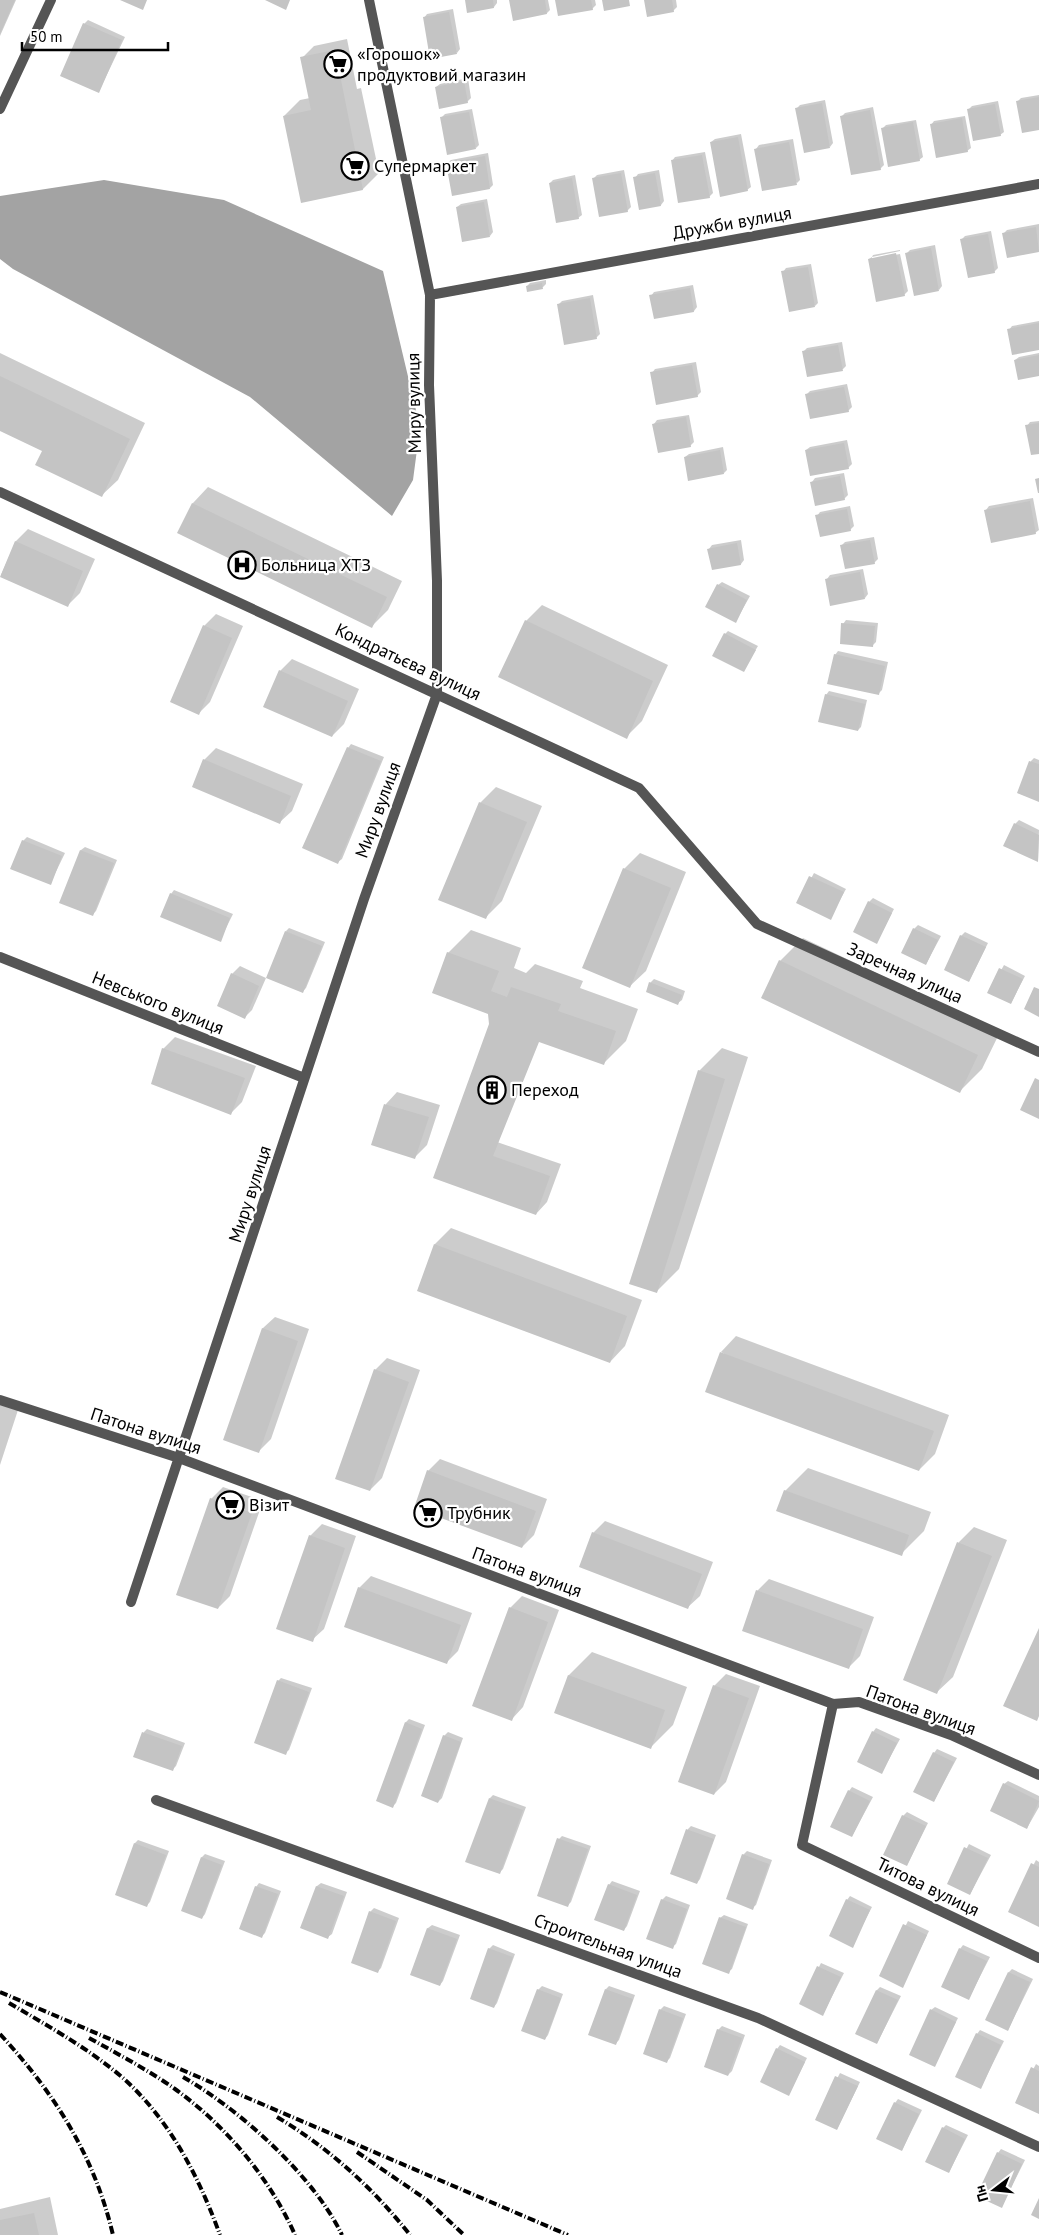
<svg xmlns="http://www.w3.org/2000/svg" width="1039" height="2235" font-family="'PT Sans',sans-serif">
  <rect width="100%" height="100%" fill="#fff"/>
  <!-- water -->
  <path fill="#a3a3a3" d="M104,180l120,20 159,71 37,156 -7,53 -21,36 -142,-119 -237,-128 -13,-10v-63z"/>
  <!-- shadow -->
  <path fill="#0003" d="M0,0h16l-16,36z
    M466,0h31v3l-3,4z
    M510,0h38l2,10 -3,3z
    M557,0h38l1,5 -4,4z
    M645,0h31l1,7 -4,4z
    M453,9l7,40 -3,4 -33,-35 3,-4z
    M88,20l37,17 -26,54 -15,-67z
    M347,39l10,50 4,-1 18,85 -16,16 -61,12 -18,-85 16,-16 10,-2 -8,-40 12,-12z
    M468,78l3,20 -4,4 -31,-15 4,-3z
    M1039,95v34l-22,-27 4,-4z
    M825,100l8,43 -3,4 -33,-39 3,-3z
    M998,101l6,31 -4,3 -32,-25 4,-4z
    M873,107l11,58 -4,4 -38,-53 3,-3z
    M472,109l7,36 -3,3 -35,-30 4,-4z
    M965,116l6,32 -4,3 -36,-26 3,-4z
    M916,120l7,37 -4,3 -37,-31 4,-4z
    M741,134l10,53 -4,3 -36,-48 4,-3z
    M793,139l7,41 -3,3 -41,-34 3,-4z
    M705,152l8,41 -4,4 -37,-36 3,-4z
    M488,153l5,32 -3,3 -43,-25 4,-3z
    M624,170l7,37 -4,4 -34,-32 4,-4z
    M659,170l5,31 -3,4 -21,4 -5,-31 3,-4z
    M575,175l7,40 -4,3 -28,-35 3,-3z
    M487,199l6,33 -3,4 -33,-29 4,-3z
    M1039,224v27l-31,5 -4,-23 3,-3z
    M991,231l7,37 -4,4 -32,-33 3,-3z
    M935,245l7,41 -3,4 -32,-37 3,-3z
    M900,250v1l-28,6 1,-2z
    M900,254l8,37 -4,4 -35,-36 3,-2v2z
    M811,264l7,39 -3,3 -32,-34 3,-4z
    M546,280v4l-3,3 -15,3 -1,-4 3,-3z
    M693,285l4,22 -3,4 -39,7 -4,-22 3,-4z
    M593,295l7,39 -4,4 -38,-33 4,-4z
    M1039,321v28l-30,-19 3,-4z
    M842,342l4,24 -3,3 -35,7 -5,-24 4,-4z
    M0,353l145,70 -27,57 -16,15 -58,-45 -44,-21z
    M1039,353v22l-24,-15 4,-3z
    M696,362l5,30 -4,4 -45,-23 3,-4z
    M847,384l5,23 -4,4 -42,-16 4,-4z
    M689,415l5,27 -4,4 -36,-22 3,-4z
    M1039,421v32l-12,-27 3,-4z
    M847,440l5,24 -4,4 -42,-18 4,-3z
    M723,447l4,23 -3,3 -39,-16 4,-3z
    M844,473l4,22 -4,4 -32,-17 3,-4z
    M208,487l194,94 -14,29 -16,16 -193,-94 14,-29z
    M1033,498l6,32 -4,3 -49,-23 3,-4z
    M850,506l4,20 -4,4 -33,-14 3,-4z
    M28,529l67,30 -15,34 -12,12 -67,-30 15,-34z
    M874,537l4,22 -4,4 -33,-17 4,-4z
    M741,540l3,20 -3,4 -28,5 -4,-20 3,-4z
    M863,569l5,25 -3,4 -38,-19 3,-4z
    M722,582l28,14 -14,25 -18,-36z
    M542,605l126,60 -26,56 -16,16 -100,-116z
    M216,614l27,12 -33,76 -12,12 6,-88z
    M846,620l32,3 -2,19 -4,4 -29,-22z
    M728,631l30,15 -15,25 -18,-37z
    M838,651l50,11 -6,28 -4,4 -43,-39z
    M292,659l67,30 -15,35 -12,12 -52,-65z
    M829,691l38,9 -6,27 -3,3 -32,-35z
    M351,744l33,13 -42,102 -4,3 10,-114z
    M216,748l87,36 -11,27 -12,11 -76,-62z
    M1034,758l5,2v41l-21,-8 13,-32z
    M496,787l46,19 -40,95 -16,16 -6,-114z
    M1019,820l20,10 -1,31 -23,-37z
    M27,837l38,16 -15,31 -27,-43z
    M85,847l32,13 -21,51 -4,4 -31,-13 20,-52z
    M640,853l46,19 -40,99 -16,15 -6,-117z
    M814,873l32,16 -16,29 -32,-15z
    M174,890l59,24 -13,26 -49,-46z
    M873,898l21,11 -17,33 -8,-40z
    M918,925l23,11 -15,28 -12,-35z
    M289,928l36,14 -19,46 -3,3 -17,-60z
    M471,930l50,18 -7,20 12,5 9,-9 48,17 -3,7 58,21 -12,32 -23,23 -63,-27 -43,105 64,22 -14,38 -11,12 -101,-37 56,-153 -2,-11 -41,-60z
    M965,932l23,11 -19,38 -8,-45z
    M803,938l197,94 -18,37 -23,23 -179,-131z
    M1004,965l21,11 -14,27 -22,-11z
    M240,966l26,12 -14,32 -8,8 -12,-44z
    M654,979l31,12 -3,9 -4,3 -28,-20z
    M175,1037l81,29 -14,36 -12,12 -67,-65z
    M722,1048l26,9 -69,212 -23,23 43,-221z
    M397,1092l43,13 -13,40 -12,12 -42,-13 13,-40z
    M451,1228l191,72 -17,46 -15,16 -192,-72 17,-46z
    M275,1317l34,12 -38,110 -12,12 -34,-12 38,-111z
    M736,1336l213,79 -14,39 -16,16 -198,-118z
    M387,1358l33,12 -38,108 -12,12 5,-120z
    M0,1404l18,6 -18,55z
    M440,1459l107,40 -13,36 -12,12 -94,-76z
    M808,1468l123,44 -7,19 -23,23 -116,-63z
    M223,1487l40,14 -33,95 -12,12 -7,-109z
    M605,1521l108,41 -13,34 -12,11 -95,-74z
    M322,1524l34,12 -32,93 -12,11 -2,-104z
    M974,1527l33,13 -54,137 -16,15 -33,-13 55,-137z
    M371,1576l101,37 -14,38 -12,12 -87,-75z
    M769,1579l105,38 -14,39 -12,12 -91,-77z
    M522,1596l37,14 -36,97 -11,12 -2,-111z
    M592,1652l95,35 -14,38 -23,23 -94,-35 13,-38z
    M726,1674l34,12 -34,96 -12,12v-108z
    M281,1678l31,10 -23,62 -4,3 -7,-72z
    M409,1719l16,6 -29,78 -4,4 14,-85z
    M876,1728l24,11 -18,33 -9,-40z
    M147,1729l38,14 -9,23 -4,4 -37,-14 9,-24z
    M448,1732l15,6 -21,60 -4,4 6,-66z
    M937,1749l20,9 -23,43v-48z
    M1008,1781l31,15v11l-12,21 -23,-44z
    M852,1787l21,10 -21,39 -3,-45z
    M493,1795l33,12 -23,62 -4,4 -9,-75z
    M907,1812l21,11 -21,42 -4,-49z
    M691,1826l25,9 -16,44 -3,4 -25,-9 16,-45z
    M562,1836l29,10 -20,56 -3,3 -9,-66z
    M138,1840l31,11 -19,51 -3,3 -31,-11 19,-51z
    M969,1844l22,11 -21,39 -22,-11z
    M747,1851l25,9 -16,45 -4,3 -9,-53z
    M205,1854l20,7 -20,53 -3,4v-61z
    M1036,1860l3,2v64l-30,-14z
    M612,1881l28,10 -13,35 -3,4 -15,-45z
    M259,1883l22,8 -16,42 -3,3 -6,-49z
    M321,1883l26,9 -15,42 -4,3 -26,-9 15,-42z
    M666,1896l24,9 -14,39 -4,3 -10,-47z
    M850,1896l22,11 -20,39 -5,-46z
    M374,1908l25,10 -18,50 -3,3 -8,-59z
    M724,1915l24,9 -16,45 -4,3 -8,-54z
    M908,1921l21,10 -27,55 -22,-10z
    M432,1925l28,10 -17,46 -3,4 -29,-11 17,-46z
    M493,1945l22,9 -18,49 -3,4 -5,-58z
    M963,1945l27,12 -21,41 -9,-49z
    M821,1963l23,10 -21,41 -23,-10z
    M1012,1969l21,10 -25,51 1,-58z
    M542,1986l21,8 -15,41 -3,4 -7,-49z
    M609,1986l26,9 -16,45 -3,3 -10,-54z
    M880,1987l21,9 -24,47v-53z
    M664,2006l22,8 -16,44 -3,3 -7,-51z
    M935,2007l23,11 -24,48 -3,-56z
    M722,2026l23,9 -13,36 -4,4 -10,-45z
    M980,2030l24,11 -23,46 -4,-53z
    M780,2045l27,13 -18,36 -12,-45z
    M1036,2064l3,2v47l-23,-11z
    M840,2073l20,9 -23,47 -21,-10z
    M898,2099l24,11 -20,40 -7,-47z
    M946,2125l22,10 -19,37 -6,-44z
    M1001,2149l24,11 -23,46 -4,-53z
    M50,2197l8,38h-58v-26z"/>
  <!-- building -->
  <path fill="#c4c4c4" d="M0,0h15l-15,34z
    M120,0h27l-4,10z
    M265,0h25l-4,10z
    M465,0h28l1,8 -27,5z
    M509,0h36l2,14 -34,7z
    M555,0h36l2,10 -35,6z
    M602,0h27l1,6 -26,5z
    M644,0h28l2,12 -27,5z
    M449,12l8,42 -27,5 -7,-42z
    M83,23l39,17 -23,53 -39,-17z
    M335,50l28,140 -62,13 -18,-87 28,-6 -11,-53z
    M464,81l4,22 -29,6 -4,-22z
    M1039,97v33l-17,3 -6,-32z
    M822,103l8,45 -26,5 -9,-45z
    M995,104l6,32 -28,5 -6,-32z
    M870,110l11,60 -30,5 -11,-59z
    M469,112l7,37 -29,6 -7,-38z
    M962,118l6,34 -32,6 -6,-34z
    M913,122l7,39 -32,6 -7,-39z
    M738,137l10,54 -28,6 -10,-55z
    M789,142l8,43 -35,6 -8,-42z
    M702,155l8,43 -32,5 -7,-43z
    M485,156l5,33 -38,7 -6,-33z
    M621,173l7,39 -29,5 -7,-39z
    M655,173l6,33 -22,4 -6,-33z
    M572,178l7,41 -23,4 -7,-40z
    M484,202l6,35 -28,5 -6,-35z
    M1036,227l3,25 -32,6 -5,-25z
    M988,234l7,39 -27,5 -8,-39z
    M931,248l8,43 -25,5 -9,-43z
    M896,253l9,43 -29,6 -8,-43z
    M808,267l7,40 -26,5 -8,-41z
    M542,283l1,6 -16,3 -1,-6z
    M690,288l4,24 -40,7 -5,-24z
    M590,298l7,41 -33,6 -7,-41z
    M1039,323v27l-27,5 -5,-26z
    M838,345l5,26 -36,6 -5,-26z
    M1039,355v21l-21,4 -4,-20z
    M692,365l6,32 -42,8 -6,-33z
    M0,376l130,63 -28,58 -67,-32 7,-14 -42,-20z
    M844,387l5,25 -39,7 -5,-25z
    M686,417l5,30 -33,6 -6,-29z
    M1039,423v31l-8,1 -6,-30z
    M844,443l5,26 -39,7 -5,-26z
    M720,450l4,24 -36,7 -4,-24z
    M840,476l5,24 -30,6 -5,-24z
    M1039,478v15h-1l-3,-14z
    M1030,501l6,33 -45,9 -7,-33z
    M192,503l195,94 -15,31 -195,-95z
    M847,509l4,22 -31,6 -5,-22z
    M870,540l5,24 -30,5 -5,-24z
    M15,541l68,30 -15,36 -68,-30z
    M737,543l4,22 -29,5 -5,-21z
    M860,572l5,27 -35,7 -5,-27z
    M717,584l30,16 -11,23 -31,-16z
    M525,620l128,61 -26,58 -129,-62z
    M841,623l34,3 -2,21 -33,-3z
    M203,625l29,13 -33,77 -29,-13z
    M724,633l32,17 -12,22 -32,-16z
    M834,654l51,12 -6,29 -52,-11z
    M279,670l69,31 -16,36 -69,-30z
    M825,694l40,10 -7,27 -40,-9z
    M347,747l34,14 -43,103 -36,-16z
    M203,759l88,37 -11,28 -88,-37z
    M1029,761l10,3v38l-22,-9z
    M479,802l48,20 -41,97 -48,-19z
    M1014,823l25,12 -1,27 -35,-16z
    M22,840l40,16 -11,29 -41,-16z
    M80,850l34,13 -21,53 -34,-13z
    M623,868l48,20 -41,100 -48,-20z
    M809,876l35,16 -13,28 -35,-17z
    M170,893l60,25 -9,24 -61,-25z
    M868,901l24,12 -15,31 -24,-12z
    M913,928l25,12 -12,25 -25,-12z
    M285,931l37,15 -19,47 -37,-15z
    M960,935l26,12 -17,35 -25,-12z
    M447,952l52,19 -8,20 16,6 4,-10 50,17 -3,7 58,20 -12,34 -65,-23 -46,114 57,20 -14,39 -103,-37 56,-154 -1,-10 -56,-21z
    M779,960l199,95 -18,38 -199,-95z
    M999,968l24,11 -12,25 -24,-11z
    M231,973l28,13 -14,33 -28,-13z
    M649,982l33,13 -4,10 -32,-13z
    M1034,987l5,2v28l-15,-8z
    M162,1048l83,30 -14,37 -80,-31z
    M698,1070l27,9 -68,214 -28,-9z
    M1035,1078l4,2v39l-19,-9z
    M384,1104l45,13 -14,42 -44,-14z
    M434,1244l193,72 -17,47 -193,-72z
    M262,1328l36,13 -39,112 -36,-13z
    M720,1352l214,79 -15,40 -214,-79z
    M374,1369l35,13 -39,109 -35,-12z
    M427,1470l109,41 -14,37 -108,-40z
    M784,1490l125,45 -7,21 -126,-45z
    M210,1498l42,15 -34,96 -42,-14z
    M592,1532l110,42 -14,35 -109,-42z
    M309,1535l36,13 -32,94 -37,-13z
    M957,1542l35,14 -55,138 -34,-14z
    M358,1587l103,38 -14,39 -103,-37z
    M756,1590l107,39 -14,40 -107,-38z
    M509,1607l39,15 -36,99 -40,-15z
    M1039,1628v88l-2,5 -34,-15z
    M568,1675l97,35 -14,39 -97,-36z
    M277,1680l32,12 -23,63 -32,-12z
    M713,1685l36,13 -35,97 -36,-13z
    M405,1722l17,7 -29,79 -17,-7z
    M872,1731l25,12 -15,31 -25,-12z
    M142,1732l40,14 -9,25 -40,-14z
    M443,1735l18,7 -23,61 -17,-7z
    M933,1752l21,10 -20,40 -21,-10z
    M1003,1783l36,18 -12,28 -37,-18z
    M848,1790l22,11 -18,36 -22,-10z
    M489,1798l34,12 -23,64 -35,-12z
    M902,1815l24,11 -19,40 -24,-11z
    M686,1829l28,10 -17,45 -27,-10z
    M557,1838l31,11 -20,58 -31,-11z
    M134,1843l32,12 -19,52 -32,-12z
    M964,1847l24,11 -18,37 -23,-11z
    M742,1854l27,10 -16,46 -27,-11z
    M201,1857l21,8 -20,54 -21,-8z
    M1031,1863l8,4v60l-31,-15z
    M608,1884l29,11 -13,36 -30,-11z
    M255,1886l23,8 -16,44 -23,-9z
    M316,1886l28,10 -16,43 -28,-11z
    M661,1899l26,10 -14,40 -27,-10z
    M846,1899l24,11 -17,38 -24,-12z
    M369,1911l27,10 -18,52 -27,-10z
    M719,1917l27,10 -17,47 -27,-10z
    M903,1924l24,11 -24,53 -24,-12z
    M427,1928l30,11 -17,47 -30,-11z
    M488,1948l25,9 -19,51 -24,-9z
    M959,1948l28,13 -18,39 -28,-13z
    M817,1966l24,11 -18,39 -24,-12z
    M1008,1972l22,10 -22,49 -23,-11z
    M537,1989l24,9 -16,42 -24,-9z
    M605,1989l28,10 -17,46 -28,-10z
    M876,1990l22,10 -21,44 -22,-10z
    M659,2009l24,9 -16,45 -24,-9z
    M930,2009l26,13 -21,45 -26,-12z
    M717,2029l25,9 -14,38 -24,-9z
    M976,2033l25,12 -20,44 -26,-12z
    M776,2048l29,14 -16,34 -29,-14z
    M1031,2067l8,4v43l-24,-11z
    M835,2076l23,10 -21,44 -22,-10z
    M894,2102l25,12 -17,37 -26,-12z
    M942,2127l23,12 -16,34 -24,-11z
    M997,2152l25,12 -20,44 -26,-12z
    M1039,2198v21l-8,-4z
    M34,2213l5,22h-39v-15z"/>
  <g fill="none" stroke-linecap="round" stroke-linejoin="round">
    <!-- street -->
    <path stroke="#555" stroke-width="10" d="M0,109l51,-109
      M430,295l609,-111
      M0,492l639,296 118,136 282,128
      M0,957l304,121
      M0,1400l179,58 654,246 26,-2 92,33 88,40
      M131,1602l233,-703 73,-205v-113l-8,-196 1,-90 -61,-295
      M833,1704l-31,141 237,113
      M156,1800l602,218 281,129"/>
    <!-- rail -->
    <path stroke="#000" stroke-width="4" stroke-dasharray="8 2.5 1 2.5" stroke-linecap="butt" d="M0,1992l568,243
      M9,2003c39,23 79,45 114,75 47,42 76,99 97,157
      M0,2034c55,60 94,121 113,201
      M89,2038c29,16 59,32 86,51 50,36 95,89 120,146
      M183,2077c56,32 131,99 159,158
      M277,2117c52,31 96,71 133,118
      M357,2152l70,48 37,35"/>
  </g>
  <!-- icons -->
  <defs>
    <g id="supermarket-ring" transform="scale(1.4375)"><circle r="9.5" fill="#fff" stroke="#000" stroke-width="1.5"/><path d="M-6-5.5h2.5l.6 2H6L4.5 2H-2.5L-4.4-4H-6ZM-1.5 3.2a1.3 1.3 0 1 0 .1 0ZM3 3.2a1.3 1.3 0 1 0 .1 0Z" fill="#000"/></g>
    <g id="hospital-ring" transform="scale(1.4375)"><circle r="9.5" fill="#fff" stroke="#000" stroke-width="1.5"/><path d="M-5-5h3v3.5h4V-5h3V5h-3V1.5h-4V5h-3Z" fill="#000"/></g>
    <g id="building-ring" transform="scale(1.4375)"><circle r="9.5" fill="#fff" stroke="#000" stroke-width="1.5"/><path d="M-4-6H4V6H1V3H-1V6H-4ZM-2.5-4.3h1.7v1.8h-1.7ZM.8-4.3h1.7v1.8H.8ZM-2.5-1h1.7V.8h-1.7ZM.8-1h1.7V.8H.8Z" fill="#000"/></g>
  </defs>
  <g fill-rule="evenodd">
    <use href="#supermarket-ring" x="338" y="64"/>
    <use href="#supermarket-ring" x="355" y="166"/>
    <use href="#hospital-ring" x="242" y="565"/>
    <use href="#building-ring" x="492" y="1090"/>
    <use href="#supermarket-ring" x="230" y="1505"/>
    <use href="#supermarket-ring" x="428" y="1513"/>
  </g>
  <g text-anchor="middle" stroke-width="4.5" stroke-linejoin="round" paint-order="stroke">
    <!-- poi labels -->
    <g font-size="18" fill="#000" stroke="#fff" text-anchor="start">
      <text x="357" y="60">«Горошок»<tspan x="357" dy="21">продуктовий магазин</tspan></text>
      <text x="374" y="172">Супермаркет</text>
      <text x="261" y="571">Больница ХТЗ</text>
      <text x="511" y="1096">Переход</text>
      <text x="249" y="1511">Візит</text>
      <text x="447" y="1519">Трубник</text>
    </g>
    <!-- street labels -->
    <g font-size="18" fill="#000" stroke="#fff">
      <text transform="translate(732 223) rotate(-10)" y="6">Дружби вулиця</text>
      <text transform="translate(414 403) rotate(-91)" y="6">Миру вулиця</text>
      <text transform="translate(408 662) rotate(25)" y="6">Кондратьєва вулиця</text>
      <text transform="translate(378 810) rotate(-70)" y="6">Миру вулиця</text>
      <text transform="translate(905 973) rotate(24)" y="6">Заречная улица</text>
      <text transform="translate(158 1003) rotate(22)" y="6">Невського вулиця</text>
      <text transform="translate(250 1194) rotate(-72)" y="6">Миру вулиця</text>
      <text transform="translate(146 1431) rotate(18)" y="6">Патона вулиця</text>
      <text transform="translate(527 1572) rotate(20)" y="6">Патона вулиця</text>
      <text transform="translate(921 1710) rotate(20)" y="6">Патона вулиця</text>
      <text transform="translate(928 1887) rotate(26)" y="6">Титова вулиця</text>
      <text transform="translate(608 1946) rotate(20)" y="6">Строительная улица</text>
    </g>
  </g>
  <!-- north arrow -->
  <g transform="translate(994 2190) rotate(254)" stroke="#ffffff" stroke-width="4" paint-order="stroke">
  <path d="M0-4L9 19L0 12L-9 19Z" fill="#000000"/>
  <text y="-8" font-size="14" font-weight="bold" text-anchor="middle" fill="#000000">Пн</text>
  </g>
  <!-- scale -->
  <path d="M22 42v8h146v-8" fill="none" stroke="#000000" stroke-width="2.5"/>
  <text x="30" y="42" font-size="15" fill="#000000" stroke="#ffffff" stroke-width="4" paint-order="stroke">50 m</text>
</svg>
